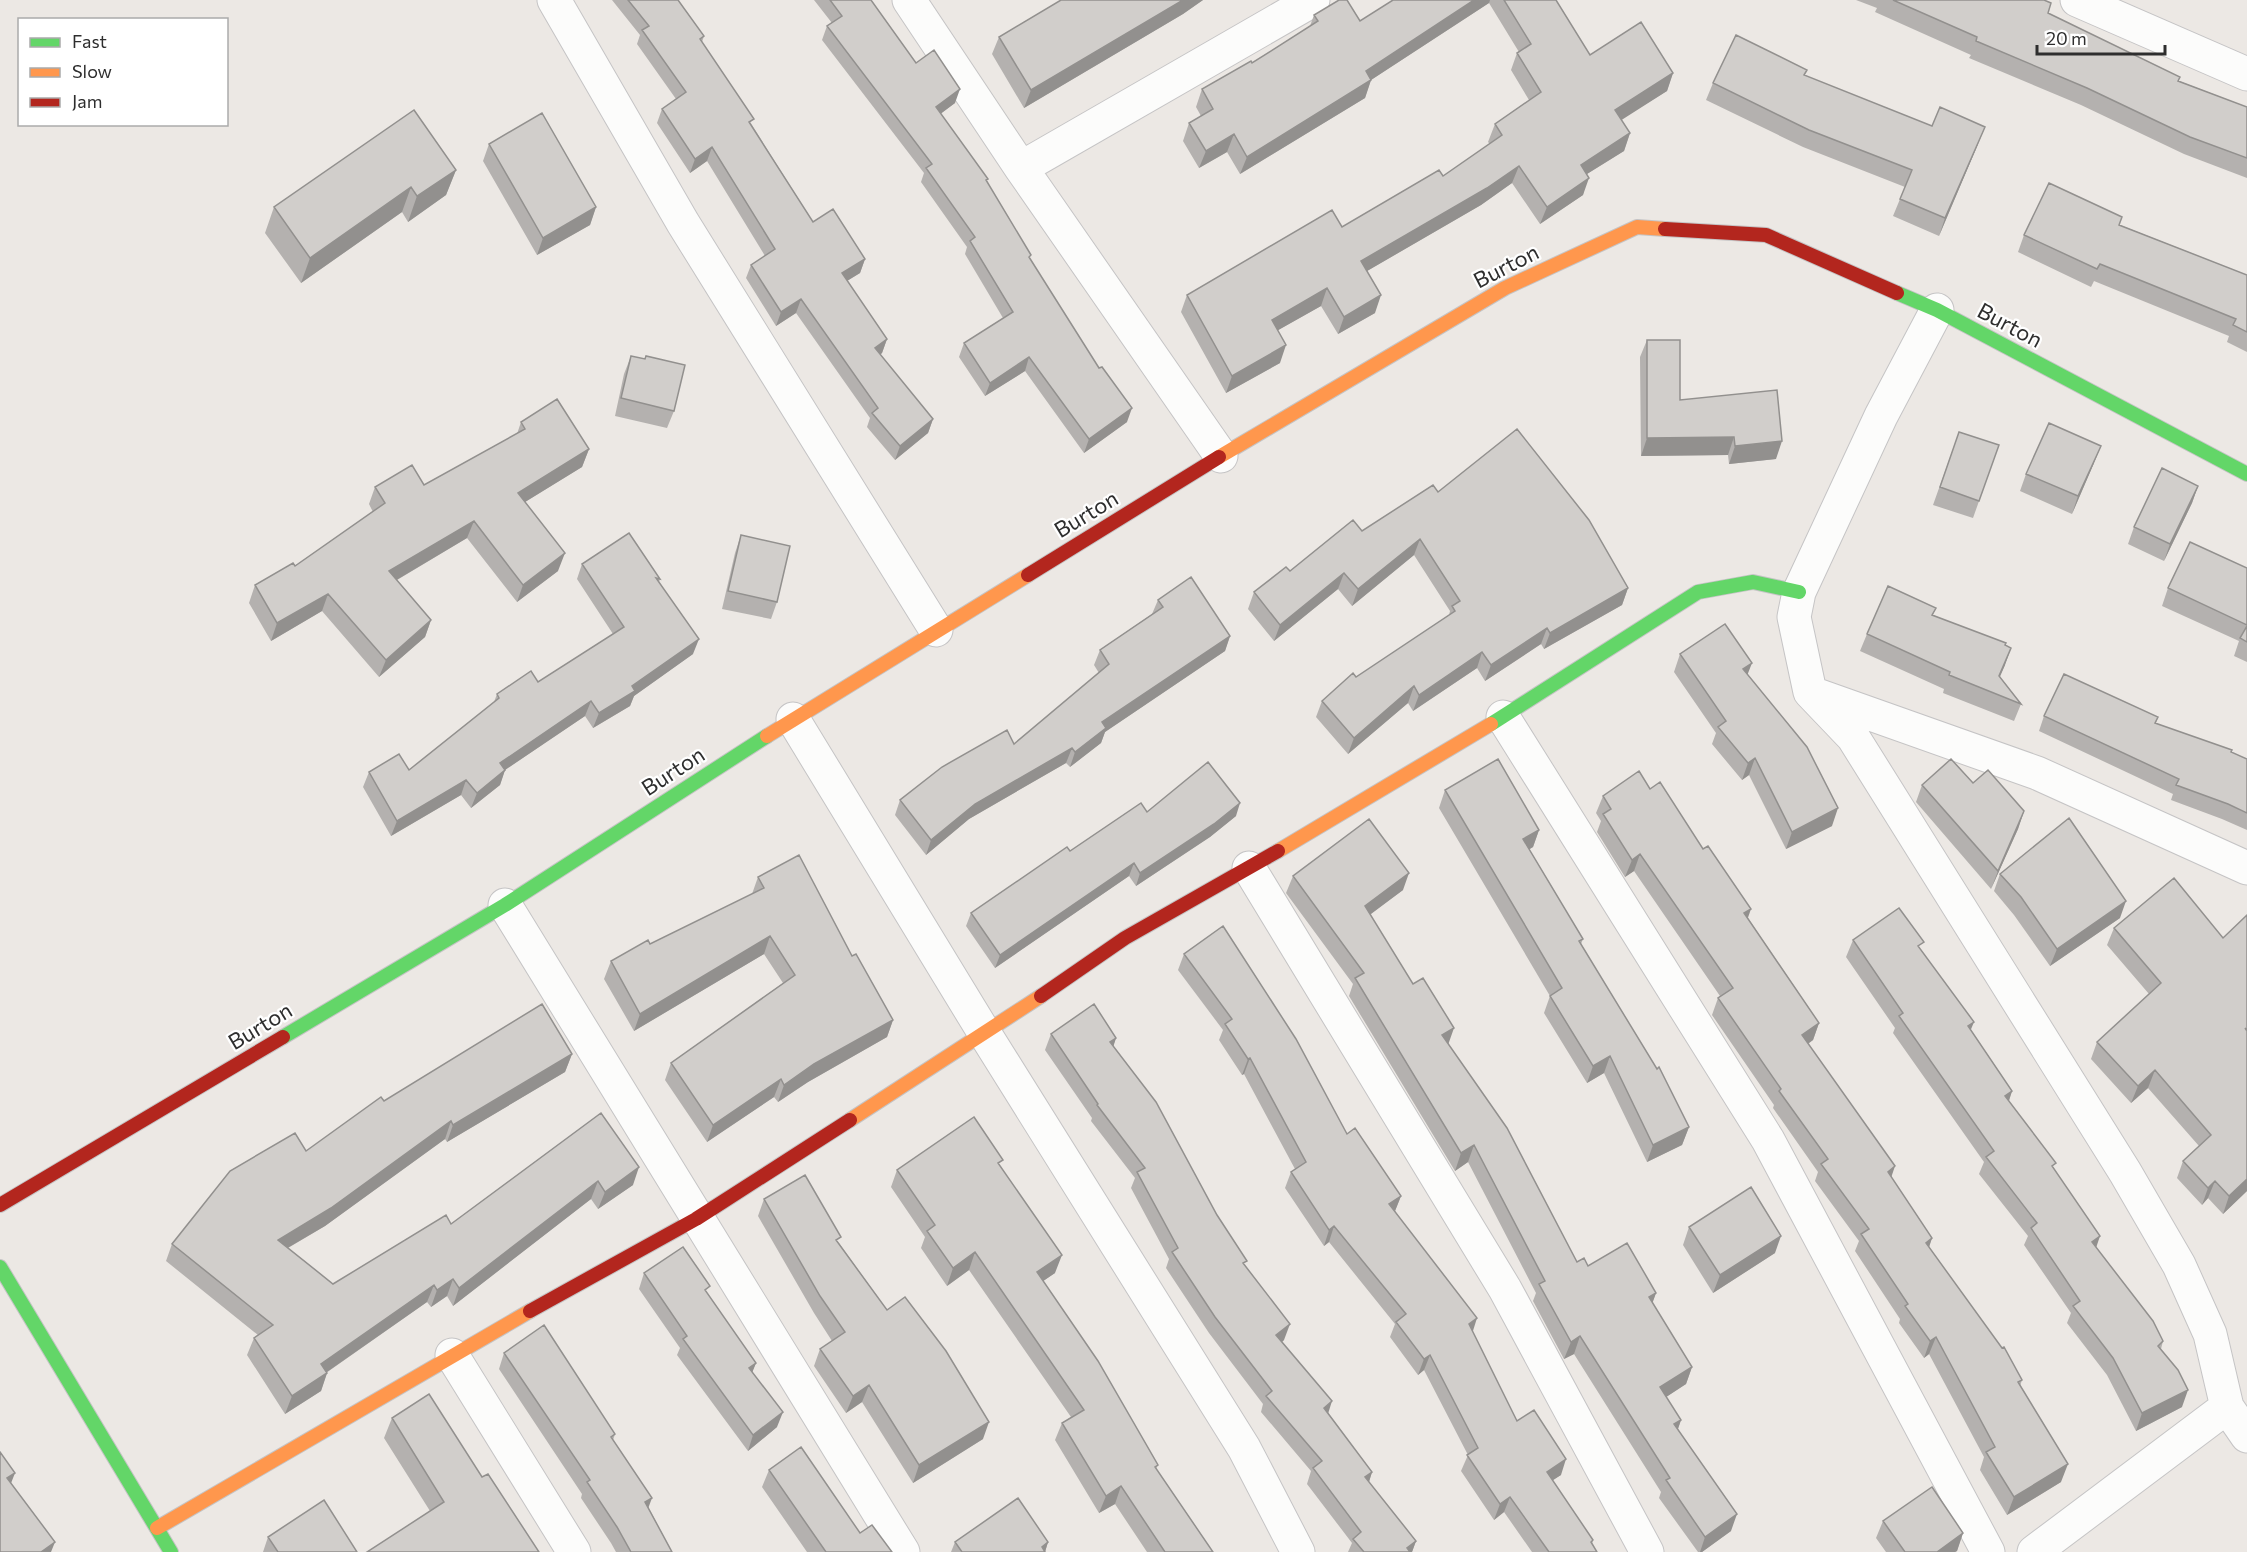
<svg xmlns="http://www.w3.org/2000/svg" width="2247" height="1552" font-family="Commissioner,sans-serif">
  <rect width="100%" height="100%" fill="#ece8e4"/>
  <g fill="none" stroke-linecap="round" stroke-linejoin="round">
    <!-- street casing -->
    <g stroke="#c5c4c5" stroke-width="35">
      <path id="street" d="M554,0l129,223 253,407
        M909,0l112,168 200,288
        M2077,0l170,74
        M1021,168l292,-168
        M1937,310l-56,106 -82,176 -5,25 16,75 43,45 272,435 54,93 31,69 17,73 -193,145
        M1817,695l220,78 210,95
        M1503,717l265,423 220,412
        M793,719l192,315 259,414 54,104
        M1249,868l256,421 142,263
        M505,905l398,647
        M452,1355l122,197
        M2227,1407l20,29"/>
    </g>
    <!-- fast casing -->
    <g stroke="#c5c4c5" stroke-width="16">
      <path id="fast" d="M1897,293l40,17 310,164
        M1491,724l207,-132 55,-10 46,10
        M283,1037l222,-132 262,-169
        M0,1267l171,285"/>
    </g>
    <!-- slow casing -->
    <g stroke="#c5c4c5" stroke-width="16">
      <path id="slow" d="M1219,457l286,-169 132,-61 28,2
        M767,736l261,-161
        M1278,851l213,-127
        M850,1120l191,-124
        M157,1528l373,-217"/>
    </g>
    <!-- jam casing -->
    <g stroke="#c5c4c5" stroke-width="16">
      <path id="jam" d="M1665,229l101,6 131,58
        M1028,575l191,-118
        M1041,996l84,-58 153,-87
        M0,1205l283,-168
        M530,1311l166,-92 154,-99"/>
    </g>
    <!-- street -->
    <use href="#street" stroke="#fcfcfb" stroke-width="33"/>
    <!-- fast -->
    <use href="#fast" stroke="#63d668" stroke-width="14"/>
    <!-- slow -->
    <use href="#slow" stroke="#ff974d" stroke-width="14"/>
    <!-- jam -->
    <use href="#jam" stroke="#b3261e" stroke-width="14"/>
  </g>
  <!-- wall -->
  <path fill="#b4b1af" d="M612,0h66l26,36 -2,6 50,83 61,97 52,37 -5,14 -13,8 40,58 -5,14 -2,2 53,64 -5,14 -33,27 -28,-33 3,-9 -74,-105 -20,13 -30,-48 5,-13 14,-9 -58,-95 -17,12 -33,-50 5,-14 14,-10 -39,-55 3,-9z
    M814,0h57l45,63 39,40 -15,11 47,68 43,77 97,163 -43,31 -59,-82 -40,25 -26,-39 5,-14 39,-25 -38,-64 2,-7 -46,-65 3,-9 -102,-133 5,-14 5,-3z
    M1061,0h142l-20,14 -159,94 -32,-54 7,-17z
    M1393,0h163l34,55 83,18 -6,18 -46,28 9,14 -6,18 -37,23 -4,21 -43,29 -28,-41 -31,22 -114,66 8,42 -37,21 -17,-28 -43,24 2,33 -54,30 -45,-81 6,-17 155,-68 101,-51 47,-32 -2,-2 7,-18 34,-24 -18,-30 6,-17 2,-1 -30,-49 -118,77 -6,18 -125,76 -13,-22 -28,16 -16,-27 6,-18 12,-7 -5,-9 6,-18 50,-26 58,-37 4,-11 46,6z
    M1856,0h188l4,13 131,68 68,26v71l-63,-24 -103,-49 -112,-47 2,-3 -96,-43 2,-4z
    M1805,76l173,68 -39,92 -46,-20 12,-29 -102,-40 -97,-47 7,-17z
    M489,144l107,63 -6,18 -53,30 -54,-94z
    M456,170l-10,25 -38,27 -6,-10 -101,71 -36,-50 9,-26z
    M2120,225l127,50v77l-20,-10 2,-6 -135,-55 -3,6 -73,-35 6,-17z
    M1647,340l33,60 96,59 -47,5 -1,-9 -87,1 -1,-99z
    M631,356l43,55 -7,17 -52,-12 9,-42z
    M521,422l68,27 -7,18 -57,35 33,69 -41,31 -50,-64 -70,42 34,40 -6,17 -46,40 -57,-66 -51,30 -22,-38 6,-18 40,-19 78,-54 -4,-8 6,-17 49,-2 93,-51z
    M1959,432l40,13 -26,73 -40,-13z
    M2094,463l-22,51 -52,-23 6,-17z
    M2198,486l-6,17 -28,58 -36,-17 6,-17z
    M1438,492l190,96 -6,17 -78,44 -3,-5 -56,37 -8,-13 -64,43 -5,-8 -60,51 -32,-37 6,-16 127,-86 1,-4 -36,-56 -62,51 -14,-17 -64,52 -26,-32 6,-17 36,-21 72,-40z
    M741,535l36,67 -6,17 -49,-10 13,-56z
    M582,564l78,15 -1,3 34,72 -59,42 -4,10 -37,22 -8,-12 -80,54 -5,15 -29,23 -10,-13 -70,41 -28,-49 6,-15 40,-2 85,-68 3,-8 41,-12 75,-48 -36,-55z
    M2247,568v94l-13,-6 5,-15 -77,-35 6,-18z
    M1158,600l72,36 -5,15 -120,81 -4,11 -31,24 -4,-4 -97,56 -43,36 -31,-40 5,-15 114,-56 85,-71 -5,-8 6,-15 52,-36z
    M1936,608l-3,7 72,30v20l-5,12 21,27 -7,17 -71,-28 1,-4 -84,-38 7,-17z
    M1680,654l68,21 84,151 -46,23 -37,-74 -7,5 -30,-36 4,-11 -42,-61z
    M2044,716l114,1 -2,6 91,36v71l-25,-11 -51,-19 2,-6 -134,-63z
    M1973,783l51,28 -6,18 -27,60 -75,-87 6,-17z
    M1650,789l98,129 71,105 -6,17 -5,4 83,133 41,61 -3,9 93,133 -2,6 41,96 -54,33 -27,-45 4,-13 -55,-103 -5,4 -25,-35 1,-4 -45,-68 4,-10 -44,-60 3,-9 -45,-64 1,-3 -62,-90 6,-17 2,-2 -86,-125 -9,6 -28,-45 4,-11 -5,-8 7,-17z
    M1445,790l94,40 -6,17 -4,2 54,90 -2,5 108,183 -7,18 -35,17 -43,-89 -17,10 -43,-70 6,-17 -111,-188z
    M1147,812l89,4 -26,21 -74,49 -7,-10 -134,92 -29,-42 5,-13 99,-62z
    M2000,874l120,44 -70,48 -36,-51 -20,-24z
    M1293,876l110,14 -33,24 207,348 79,31 -4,10 40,64 -6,17 -20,13 15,23 -3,9 53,102 -29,21h-4l-39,-54 2,-6 -87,-138 -10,5 -31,-58 3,-8 -68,-131 -13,9 -106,-175 4,-12 -67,-91z
    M758,877l94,79 41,64 -6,17 -79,45 -30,20 -4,-5 -67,45 -42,-62 6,-17 112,-80 -19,-29 -130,77 -30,-52 7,-18 39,-17 102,-50z
    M2174,878l73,313 -24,23 -15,-16 -6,7 -25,-27 6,-17 16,-15 -51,-58 -17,15 -40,-44 6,-17 52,-48 -42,-49 7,-17z
    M1853,940l68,10 50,80 41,61 -3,10 45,68 42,78 67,94 -2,8 21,58 -46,24 -29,-56 -40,-52 4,-10 -47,-68 4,-9 -49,-62 5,-12 -91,-129 2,-5 -49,-71z
    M1184,954l217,242 -6,15 77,120 45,90 44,54 -9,5 41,60 -1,4 5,8h-65l-28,-40 -10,8 -33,-49 7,-16 -44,-85 -6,5 -28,-38 5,-13 -66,-82 -5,4 -39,-58 6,-16 4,-3 -51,-95 -2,1 -23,-35 4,-10 -45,-60z
    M1051,1034l65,4 -3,8 104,169 28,51 39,74 -2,2 46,71 44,59 -3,10 47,59 -4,11h-64l4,-9 -45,-59 4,-13 -50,-59 2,-8 -54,-71 -43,-65 3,-9 -38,-71 4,-10 -44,-57 1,-3 -47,-68z
    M572,1054l-7,18 -118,70 -2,-3 -120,87 -37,22 45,36 118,-60 150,-111 32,72 -35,24 -7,-10 -138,107 -6,-10 -16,11 -4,-5 -101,71h1l-6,18 -36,23 -38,-59 7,-17 4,-3 -92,-74 6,-17 134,-93 78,-50z
    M1000,1166l55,107 -12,8 115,184 -2,4 57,83h-66l-32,-48 -16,9 -44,-73 7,-17 9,-6 -102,-147 -22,16 -26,-38 4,-11 -34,-50 6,-17z
    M764,1199l75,44 48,67 96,129 -70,44 -51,-81 -16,11 -32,-47 6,-17 12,-8 -18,-28 -56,-97z
    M1689,1227l86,26 -62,40 -30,-48z
    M644,1273l63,21 49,69 -4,9 25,55 -29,24 -71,-96 3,-7 -41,-59z
    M504,1353l111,81 -2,6 59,112h-56l-5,-9 -30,-45 1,-4 -83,-125z
    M392,1418l90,59 -52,34 -46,-73z
    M769,1470l91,63 32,19h-85l-45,-65z
    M1883,1521l80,12 -6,18 -2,1h-69l-10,-14z
    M268,1537l89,15h-94z
    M955,1542h93l-3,10h-94z"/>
  <!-- shaded-wall -->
  <path fill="#92908e" d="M1183,0h20l-20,14 -159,94 7,-18z
    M1474,0h16l-1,3 -118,77 -6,18 -125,76 7,-17 119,-86z
    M1673,73l-6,18 -58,37 6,-18z
    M960,89l-5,14 -24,18 5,-14z
    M1985,127l-7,17 -39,92 6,-18z
    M1630,133l-6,18 -50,31 7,-17z
    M1234,134l-7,18 -28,16 7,-17z
    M712,147l-5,14 -17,12 5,-14z
    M1519,166l-7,17 -31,22 -126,73 6,-17z
    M456,170l-10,25 -38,27 9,-26z
    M1589,178l-6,17 -43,29 7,-17z
    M411,187l-9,25 -101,71 9,-25z
    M596,207l-6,18 -53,30 6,-17z
    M865,259l-5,14 -23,14 5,-14z
    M1327,288l-6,18 -55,31 6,-17z
    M1381,295l-6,18 -37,21 6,-17z
    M801,299l-5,14 -20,13 5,-14z
    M887,339l-5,14 -12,9 5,-14z
    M1286,345l-6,18 -54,30 6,-17z
    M1029,357l-4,14 -40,25 5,-13z
    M1132,408l-5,14 -43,31 5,-14z
    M933,419l-5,14 -33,27 5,-14z
    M1734,437l-6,18 -87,1 6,-18z
    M1782,441l-6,18 -47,5 6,-18z
    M2101,446l-7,17 -22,51 6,-18z
    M589,449l-7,18 -70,43 6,-17z
    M2198,486l-6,17 -28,58 6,-17z
    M474,521l-7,17 -84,50 6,-17z
    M1420,539l-6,16 -62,51 6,-17z
    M565,553l-7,18 -41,31 6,-17z
    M1344,573l-6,16 -64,52 6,-16z
    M1628,588l-6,17 -78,44 6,-16z
    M328,594l-6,17 -51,30 6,-18z
    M431,620l-6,17 -46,40 7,-17z
    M1547,628l-6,16 -56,37 6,-16z
    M1230,636l-5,15 -120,81 -4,11 -31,24 5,-15 27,-30z
    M699,639l-6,15 -59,42 -4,10 -37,22 6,-15 33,-27z
    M2011,648l-6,17 -13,28 7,-17z
    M1482,652l-5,16 -64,43 6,-16z
    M1752,663l-7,18 -2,-12z
    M1414,686l-6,17 -60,51 6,-16z
    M591,701l-6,15 -80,54 -5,15 -29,23 6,-15 23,-30z
    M1072,748l-6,15 -97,56 -43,36 5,-15 44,-36z
    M1755,758l-6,17 -7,5 6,-17z
    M466,780l-5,15 -70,41 6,-15z
    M1240,803l-4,13 -26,21 -74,49 4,-13z
    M1838,808l-6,18 -46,23 6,-17z
    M2024,811l-6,18 -27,60 7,-18z
    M1539,830l-6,17 -16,10 6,-18z
    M1640,854l-6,17 -9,6 7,-17z
    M1134,863l-5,13 -134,92 5,-13z
    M1409,873l-6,17 -44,33 6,-17z
    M2126,901l-6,17 -70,48 7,-17z
    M1751,909l-6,17 -1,-13z
    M770,936l-6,18 -130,77 6,-17z
    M893,1020l-6,17 -79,45 -30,20 6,-17 30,-21z
    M1974,1022l-7,17 1,-13z
    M1819,1023l-6,17 -17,12 6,-17z
    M1454,1028l-6,17 -6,-10z
    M1116,1038l-5,16 -1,-12z
    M572,1054l-7,18 -118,70 6,-17z
    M1610,1056l-6,17 -17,10 6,-17z
    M1250,1058l-6,16 -2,1 6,-16z
    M2155,1070l-7,18 -17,15 7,-17z
    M781,1079l-7,18 -67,45 6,-17z
    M2012,1091l-6,18 -1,-13z
    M451,1121l-6,18 -120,87 -53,31 6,-17z
    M1689,1127l-7,18 -35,17 6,-17z
    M1474,1145l-6,17 -13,9 6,-18z
    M1895,1166l-6,18 -1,-12z
    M639,1167l-6,18 -35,24 7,-17z
    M2247,1179v12l-24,23 6,-18z
    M598,1181l-7,18 -138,107 6,-18z
    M2215,1181l-7,17 -6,7 6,-17z
    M1401,1196l-6,15 -6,-7z
    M1334,1226l-5,16 -5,4 5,-16z
    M1781,1236l-6,17 -62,40 7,-18z
    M2100,1236l-6,18 -2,-12z
    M1932,1238l-6,18v-13z
    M975,1252l-6,18 -22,16 6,-18z
    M1062,1255l-7,18 -25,17 7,-18z
    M453,1279l-6,17 -16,11 6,-17z
    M434,1285l-7,17 -113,79 7,-17z
    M1656,1293l-6,17 -1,-13z
    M1477,1318l-5,16 -3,-10z
    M1290,1324l-6,16 -13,11 5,-16z
    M1580,1336l-6,18 -10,5 7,-17z
    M1936,1337l-7,17 -5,4 6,-17z
    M1430,1355l-6,15 -6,5 6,-16z
    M756,1363l-6,15 -1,-10z
    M1692,1367l-6,17 -32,21 6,-18z
    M327,1373l-6,18 -36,23 7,-18z
    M869,1385l-7,17 -16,11 7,-17z
    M2188,1390l-6,17 -46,24 6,-18z
    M1332,1401l-5,16 -3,-9z
    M783,1412l-6,15 -29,24 5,-16z
    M1681,1420l-6,17 -1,-13z
    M989,1422l-6,17 -70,44 6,-18z
    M1566,1459l-5,16 -20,13 6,-16z
    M2068,1464l-7,18 -54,33 7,-18z
    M1372,1472l-5,16 -2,-11z
    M15,1473l-7,18 -1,-13z
    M1121,1486l-6,18 -16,9 7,-17z
    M1510,1497l-6,15 -10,8 6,-16z
    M652,1498l-6,16 -1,-12z
    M1737,1514l-6,17 -29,21h-2l5,-15z
    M1963,1533l-6,18 -2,1h-18z
    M1416,1541l-4,11h-6l1,-4z
    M55,1542l-4,10h-10z
    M1048,1542l-3,10 -3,-5z"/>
  <!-- building -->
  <path fill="#d1cecb" stroke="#92908e" stroke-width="1.5" d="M628,0h50l26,36 -4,3 54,80 -5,3 64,100 20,-13 32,50 -23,14 45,66 -12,9 58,71 -33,27 -28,-33 6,-5 -77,-109 -20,13 -30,-47 24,-16 -63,-102 -17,12 -33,-50 24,-17 -44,-62 7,-4z
    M830,0h41l45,63 18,-13 26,39 -24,18 52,72 -2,1 45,75 -2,2 70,111 3,-1 30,41 -43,31 -60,-82 -39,26 -26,-40 49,-31 -43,-71 5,-4 -49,-69 6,-4 -105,-138 15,-10z
    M1061,0h122l-152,90 -32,-53z
    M1339,0h8l13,21 33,-21h81l-108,71 5,9 -124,77 -13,-23 -28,17 -17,-28 24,-14 -11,-20 49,-28 1,2 66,-42 -4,-6z
    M1504,0h52l34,55 51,-33 32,51 -58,37 15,23 -49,32 8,13 -42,29 -28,-41 -32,22 -126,73 20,34 -37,22 -17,-29 -55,32 14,25 -54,31 -45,-81 145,-85 10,17 97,-57 4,6 59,-41 -7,-11 46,-32 -24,-39 14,-9z
    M1893,0h151l7,3 -3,10 132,64 -2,4 69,26v51l-57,-21 -103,-49 -111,-47 1,-4z
    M1736,35l71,35 -3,5 128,51 8,-19 45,20 -40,91 -45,-19 12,-29 -103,-40 -96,-47z
    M414,110l42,60 -39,26 -6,-9 -101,71 -36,-51z
    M542,113l54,94 -53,31 -54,-94z
    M2049,183l73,34 -3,8 128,50v57l-14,-7 3,-6 -136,-55 -3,5 -73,-34z
    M1647,340h33v60l97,-10 5,51 -47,5 -1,-9 -87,1z
    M631,356l14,3 1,-3 39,9 -11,46 -53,-13z
    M557,399l32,50 -71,44 47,60 -42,32 -49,-64 -85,50 42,49 -45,40 -58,-66 -51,29 -22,-38 38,-22 2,3 90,-63 -10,-16 37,-22 12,20 101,-56 -4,-7z
    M2049,423l52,23 -23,50 -52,-22z
    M1517,429l72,91 39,68 -78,45 -3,-5 -56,37 -9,-13 -63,43 -5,-9 -60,52 -32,-37 31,-28 3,4 99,-66 -3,-5 8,-5 -40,-62 -62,50 -14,-16 -64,52 -26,-33 32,-25 4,4 63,-51 9,11 71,-46 5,7z
    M1959,432l40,13 -20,56 -39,-14z
    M2162,468l36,18 -28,58 -36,-17z
    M629,533l31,46 -4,-1 43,61 -67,47 3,5 -36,22 -8,-12 -91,62 5,7 -28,23 -11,-13 -69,41 -28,-49 30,-18 10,16 90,-72 -2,-4 34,-23 7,11 86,-55 -42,-63z
    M741,535l49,11 -13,56 -49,-11z
    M2190,542l57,26v57l-79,-37z
    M1191,577l39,59 -128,86 4,6 -31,24 -3,-4 -97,56 -44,36 -31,-40 42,-33 65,-37 7,14 95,-80 -9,-14 63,-43 -5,-7z
    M1888,586l48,22 -4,7 74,28 -1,2 6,3 -12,28 22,28 -72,-29 1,-3 -83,-38z
    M1725,624l27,39 -9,6 64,78 31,61 -46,24 -37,-74 -7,5 -30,-36 8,-6 -46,-67z
    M2247,626v16l-7,-4z
    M2064,674l94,43 -3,6 77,27 -1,2 16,7v54l-19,-9 -52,-19 3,-6 -135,-63z
    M1498,759l41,71 -16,9 60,100 -4,2 78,128 2,-2 30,60 -36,18 -43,-89 -17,10 -43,-70 12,-8 -117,-198z
    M1951,759l22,24 15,-13 36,41 -26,60 -76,-86z
    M1208,762l32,41 -26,21 -74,49 -6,-10 -134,92 -29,-42 96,-66 3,4 71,-48 6,9z
    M1639,771l11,18 10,-7 43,67 5,-3 43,63 -7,4 75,110 -17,12 93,131 -7,6 44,66 -6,5 76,105 2,-1 18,33 -4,2 50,82 -54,33 -28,-45 9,-5 -59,-110 -6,4 -25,-35 3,-2 -47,-70 8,-5 -48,-65 7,-5 -49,-68 2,-2 -63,-91 15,-10 -93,-134 -8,6 -29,-46 8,-5 -8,-13z
    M2069,818l57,83 -69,48 -36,-52 -21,-23z
    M1369,819l40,54 -44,33 48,78 10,-6 31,50 -12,7 65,93 70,134 7,-4 4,8 39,-23 29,50 -7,4 43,70 -32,20 21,33 -7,4 63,90 -32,23 -39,-57 4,-2 -90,-142 -9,6 -32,-58 6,-3 -71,-136 -13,8 -106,-175 9,-5 -71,-97z
    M799,855l53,101 4,-2 37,66 -79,44 -30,21 -3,-6 -68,46 -42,-62 124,-88 -25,-39 -130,78 -29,-53 37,-21 2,4 114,-56 -6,-11z
    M2174,878l49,60 24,-23v115l-2,-2 2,3v148l-18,17 -14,-15 -7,7 -25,-27 28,-26 -56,-65 -17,16 -41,-44 64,-59 -47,-55z
    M1899,908l25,34 -6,4 56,76 -6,4 44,65 -7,5 51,67 -4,3 48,70 -8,6 61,79 10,20 -5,5 20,24 10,20 -46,23 -29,-55 -40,-52 7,-5 -49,-73 6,-5 -51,-66 8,-6 -95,-135 4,-3 -50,-73z
    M1223,926l73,113 51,95 8,-6 46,68 -12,8 88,114 -8,6 48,97 17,-11 32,49 -19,13 46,68 -2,2 6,10h-48l-39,-55 -10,7 -33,-49 11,-7 -48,-93 -6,4 -28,-37 10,-8 -72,-88 -5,4 -38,-58 15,-10 -56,-104 -2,1 -23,-35 7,-5 -48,-65z
    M542,1004l30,50 -119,71 -2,-4 -120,87 -53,32 55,44 113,-69 5,9 150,-111 38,54 -34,25 -7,-11 -139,107 -6,-9 -16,11 -3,-5 -113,79 6,9 -35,23 -38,-58 19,-13 -101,-81 58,-73 65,-38 11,18 75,-54 3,4z
    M1094,1004l22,34 -6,4 46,60 61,113 30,46 -4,2 47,61 -14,11 56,66 -8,7 48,64 -7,5 51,64 -9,7 3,4h-46l-11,-13 8,-7 -48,-64 9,-7 -56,-65 6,-5 -57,-74 -43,-65 6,-4 -41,-76 8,-4 -48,-63 1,-1 -47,-70z
    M974,1117l29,43 -5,3 64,92 -25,17 61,89 60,104 -3,2 58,85h-48l-44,-66 -15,10 -44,-73 22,-13 -109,-158 -22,16 -26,-37 8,-6 -38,-55z
    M805,1175l36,62 -5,3 51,70 18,-13 41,54 43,71 -70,43 -50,-80 -16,11 -33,-47 25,-17 -25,-36 -56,-97z
    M1751,1187l30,49 -61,39 -31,-48z
    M683,1247l27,39 -5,4 51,73 -7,5 34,44 -30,23 -70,-96 4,-3 -43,-63z
    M544,1325l71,109 -4,3 41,61 -7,4 27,50h-41l-14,-25 -30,-45 3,-2 -86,-127z
    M429,1394l53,83 6,-3 51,78h-172l77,-50 -52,-84z
    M801,1447l59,86 12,-8 20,27h-66l-57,-82z
    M0,1452l15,21 -8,5 48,64 -14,10h-41z
    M1932,1487l31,46 -26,19h-32l-22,-31z
    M1018,1498l30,44 -6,5 3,5h-83l-7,-10z
    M324,1500l33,52h-79l-10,-15z"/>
  <g text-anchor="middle" stroke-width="4.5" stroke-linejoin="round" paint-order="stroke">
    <!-- street labels -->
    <g font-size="22" fill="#2e2e2e" stroke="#fff">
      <text transform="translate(1506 266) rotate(-27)" y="8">Burton</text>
      <text transform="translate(2010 325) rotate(28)" y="8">Burton</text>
      <text transform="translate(1086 514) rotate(-31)" y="8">Burton</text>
      <text transform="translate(673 771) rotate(-33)" y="8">Burton</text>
      <text transform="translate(260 1026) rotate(-31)" y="8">Burton</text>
    </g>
  </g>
  <!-- legend -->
  <rect x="18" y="18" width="210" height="108" fill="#ffffff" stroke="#ababab" stroke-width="1.5"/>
  <rect x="30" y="38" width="30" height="9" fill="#63d668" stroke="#ababab" stroke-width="1.5"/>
  <text x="72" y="48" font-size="18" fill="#2e2e2e">Fast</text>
  <rect x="30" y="68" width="30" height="9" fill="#ff974d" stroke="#ababab" stroke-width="1.5"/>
  <text x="72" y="78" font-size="18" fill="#2e2e2e">Slow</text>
  <rect x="30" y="98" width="30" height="9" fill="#b3261e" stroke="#ababab" stroke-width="1.5"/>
  <text x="72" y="108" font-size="18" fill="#2e2e2e">Jam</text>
  <!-- scale -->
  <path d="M2037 45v9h128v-9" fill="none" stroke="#2e2e2e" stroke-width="3"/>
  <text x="2046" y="45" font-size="18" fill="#2e2e2e" stroke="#ffffff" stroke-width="4.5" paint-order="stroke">20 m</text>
</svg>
